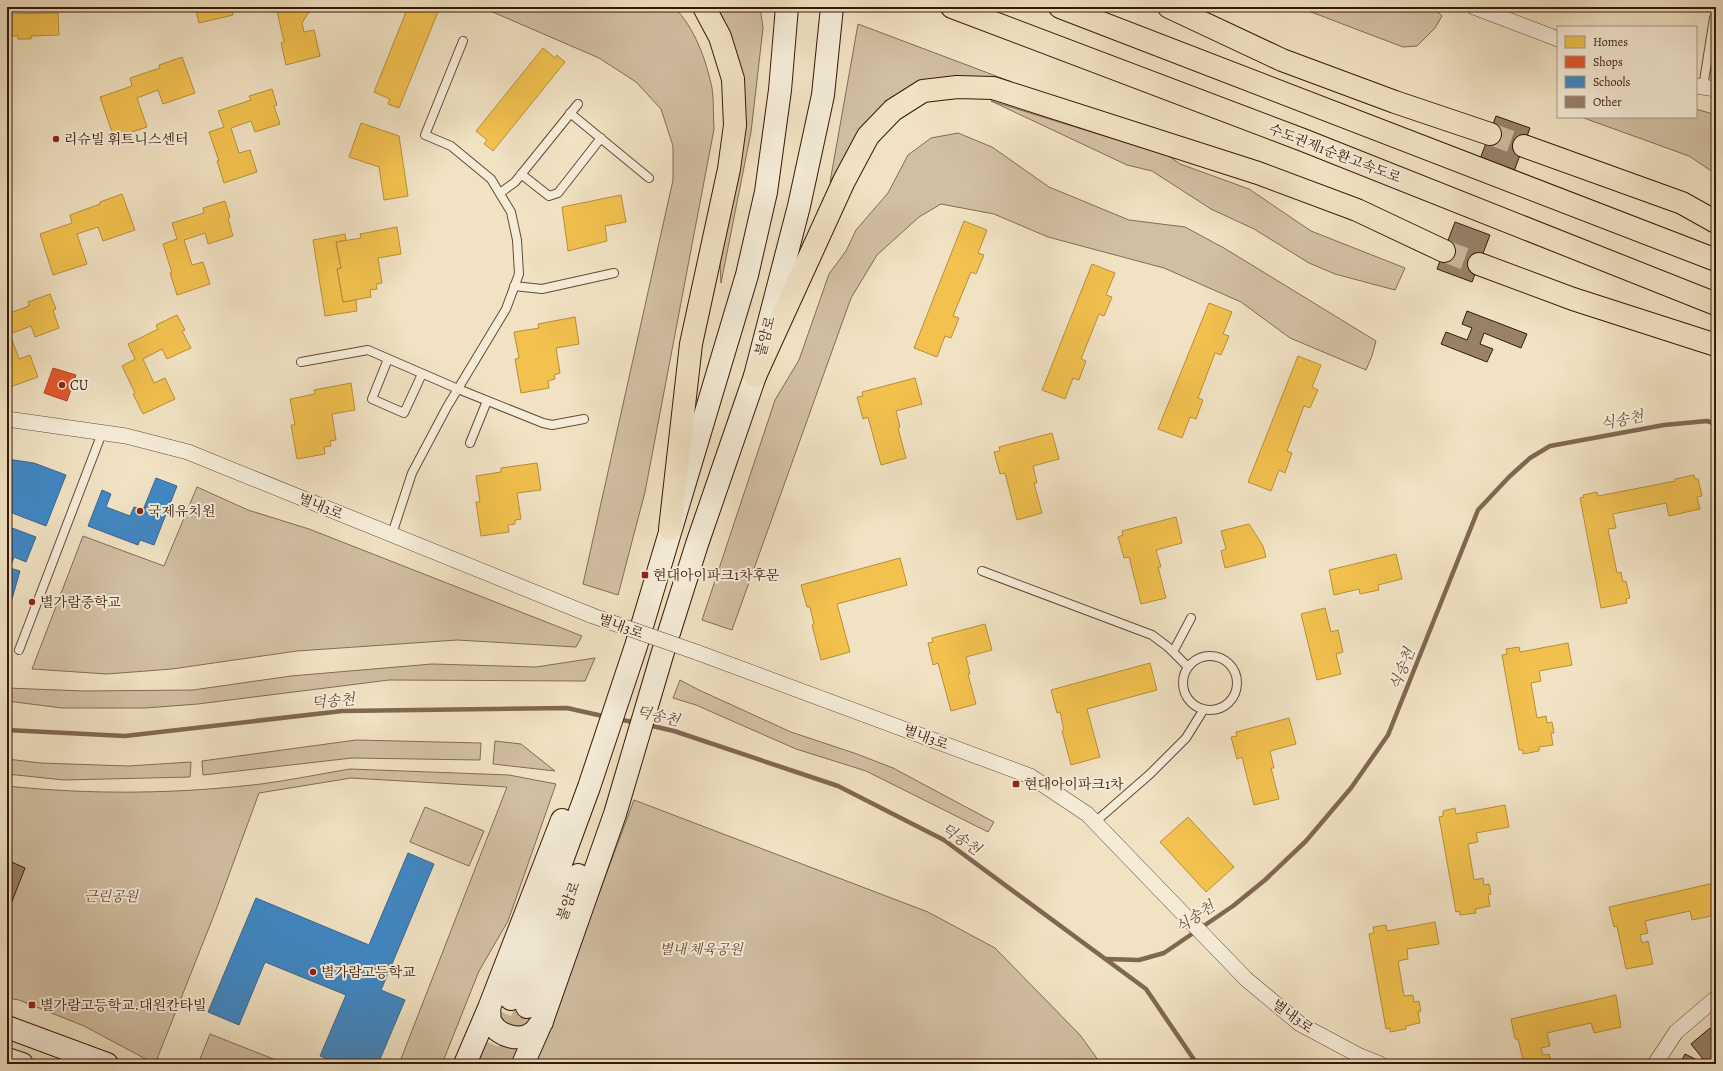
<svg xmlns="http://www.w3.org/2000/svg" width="1723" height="1071" font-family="Alegreya,'Noto Serif KR',serif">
  <rect width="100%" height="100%" fill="#f0e2c3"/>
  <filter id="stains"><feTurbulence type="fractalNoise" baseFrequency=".005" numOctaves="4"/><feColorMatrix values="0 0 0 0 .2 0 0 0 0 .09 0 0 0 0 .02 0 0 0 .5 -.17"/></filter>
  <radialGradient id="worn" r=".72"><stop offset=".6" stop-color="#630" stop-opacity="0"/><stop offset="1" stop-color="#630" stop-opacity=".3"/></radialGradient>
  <!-- green -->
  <path fill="#d1bfa3" stroke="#846b55" d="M481,7h193c21,21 32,53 38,81 2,13 1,28 2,41l-69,363 -27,103 -35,-11 90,-404v-34l-12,-37 -25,-27 -37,-24z
    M713,7h47l3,21 -12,104 -30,151 -1,-19 19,-129z
    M1298,7h135l9,9 -7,12 -18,18 -14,1z
    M858,24l154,58 -23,-4 -66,5 -33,15 -27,28 -33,56z
    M991,101l178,55 11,8 69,25 62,42 94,37 -10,22 -60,-16 -26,-11 -55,-34 -43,-20 -59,-38 -25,-6z
    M1696,109l20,6v59l-27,-18 -108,-39h115z
    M958,133l34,14 57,40 80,33 56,7 39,21 152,93 -4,15 -6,14 -76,-32 -49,-36 -77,-34 -116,-31 -54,-23 -53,-10 -22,13 -42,38 -26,43 -119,332 -30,-10 73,-220 24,-40 30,-86 17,-23 10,-21 32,-37 20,-38 23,-17z
    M197,487l51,23 61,19 273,107 -6,11 -119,-7 -160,11 -125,18 -65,5 -75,-5 51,-133 81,30z
    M595,658l-10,23 -196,-1 -191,24 -53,4h-83l-55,-7v-13l77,3 109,-1 98,-14 141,-12 104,3z
    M680,680l19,10 92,42 66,22 36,14 101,54 -6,10 -122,-61 -70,-22 -100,-44 -23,-7z
    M356,740l125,3 -1,17 -128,-2 -149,17 -1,-14z
    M495,741l26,3 34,27 -62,-7z
    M7,759l34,4 87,3 63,-4 -1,15 -126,3 -57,-6z
    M350,769l159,6 47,9 -48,137 -29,50 -37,93h-43l108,-277 -156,-9 -92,15 -43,117 -61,154 -71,-38 -65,-26 -12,-2v-212c85,9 169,8 254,-2 30,-4 59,-10 89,-15z
    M634,800l294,112 67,36 85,87 21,29h-566z
    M425,807l59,24 -15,35 -59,-24z
    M210,1034l76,30h-88z"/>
  <!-- homes -->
  <path fill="#f2c14e" stroke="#ba8e39" d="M195,7h37l1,8 -34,8z
    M285,7h27l-10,16 2,9 10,-2 6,26 -34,9 -5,-22 3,-1 -7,-31 6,-1z
    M408,7h32l-41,101 -11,-4 2,-5 -16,-7z
    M58,13l1,22 -28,1v3h-13v-3h-11v-22z
    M543,48l12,10 2,-3 8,7 -72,89 -9,-7 3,-4 -11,-9z
    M182,57l13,36 -32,11 -5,-14 -21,8 10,29 -33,11 -14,-41 32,-11 -2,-8 30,-10 -1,-3z
    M272,89l5,16 -3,1 6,18 -25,8 -4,-11 -20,7 8,25 11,-3 7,22 -33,11 -7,-22h2l-10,-29 15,-5 -6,-16 33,-11 -2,-4z
    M361,123l38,13 9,60 -24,4 -5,-33 -30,-10z
    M122,194l13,36 -32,11 -5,-14 -21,7 10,30 -34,11 -13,-41 32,-11 -2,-8 30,-11v-2z
    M621,195l5,27 -21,4 2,15 -39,10 -6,-44z
    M225,201l5,16 -2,1 5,18 -25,8 -3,-11 -21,7 8,25 11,-3 7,22 -33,11 -7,-22h2l-9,-29 14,-5 -5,-16 32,-10 -1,-5z
    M964,221l23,9 -9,23 6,2 -8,19 -5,-2 -18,44 6,2 -8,20 -6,-2 -8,21 -23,-9z
    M397,227l4,27 -23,4 4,25 -6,1 1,5 -7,1 1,7 -28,5 -6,-33 4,-1 -5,-26 25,-4 -1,-4z
    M345,234l1,6 -10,2 5,26 -4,1 6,33 13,-2 1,11 -32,5 -12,-76z
    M1092,264l23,9 -9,22 6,2 -8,19 -5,-2 -18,45 5,2 -7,19 -6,-2 -8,21 -23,-9z
    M50,294l6,15 -3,1 6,18 -24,9 -4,-11 -21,8 9,25 11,-4 8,22 -31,11v-74l22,-8 -1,-4z
    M1209,303l23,9 -9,22 6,2 -8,19 -6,-2 -17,45 5,2 -7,19 -6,-2 -8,21 -24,-9z
    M177,315l8,15 -3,1 9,17 -24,11 -5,-10 -19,10 11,24 11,-5 10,21 -32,15 -10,-20 2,-1 -13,-27 13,-7 -7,-15 30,-15 -2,-4z
    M575,317l4,27 -23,4 4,25 -6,2 1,4 -7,2 1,7 -28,5 -6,-34 4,-1 -5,-26 25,-4 -1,-4z
    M1298,356l23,9 -9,22 6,3 -8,18 -6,-2 -17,45 5,2 -7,20 -6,-3 -8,21 -23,-9z
    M915,378l7,26 -26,7 4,16 -2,1 8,30 -25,7 -13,-48 -5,2 -6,-22 6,-1 -1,-4z
    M351,383l4,27 -23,4 4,26 -6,1 1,5 -7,1 1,7 -28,5 -6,-34h4l-5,-26 25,-5 -1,-4z
    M1052,433l7,26 -26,7 4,17h-3l8,30 -25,7 -12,-47 -5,1 -6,-22 6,-1 -1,-4z
    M537,463l4,27 -24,3 4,26 -6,1v4l-7,1 1,7 -28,4 -5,-34h4l-4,-26 25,-4v-4z
    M1694,475l1,4h3l4,17 -5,1 3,12 -31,7 -3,-13 -53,11 3,14 -8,1 9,44 4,-1 2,10 3,-1 4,17 -4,1 1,4 -26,5 -21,-110 4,-1 -1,-2 14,-3 1,4 77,-15v-2z
    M1176,517l6,26 -26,7 5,17h-3l8,31 -25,6 -12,-47 -5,1 -6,-21 5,-2 -1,-4z
    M1249,524l14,22 3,11 -41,11 -4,-17 5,-2 -5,-18z
    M1396,554l6,25 -24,6 1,5 -19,4 -1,-5 -25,6 -5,-25z
    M900,558l7,27 -70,19 13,48 -29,8 -9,-35 2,-1 -4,-17h-3l-6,-22z
    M1325,608l6,24 7,-2 5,22 -7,2 5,20 -24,6 -16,-66z
    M985,624l7,26 -26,7 4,17h-2l8,30 -25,7 -13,-48 -5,2 -5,-22 5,-1 -1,-4z
    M1568,643l4,22 -33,6 2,10 -10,2 6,35 9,-2 1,7 5,-1 2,11h-3l2,12 -14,2v4l-16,3v-4h-4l-17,-95 5,-1 -1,-5 13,-2 1,5z
    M1150,663l7,27 -70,19 13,48 -29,8 -9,-34 2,-1 -4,-18 -3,1 -6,-23z
    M1289,718l7,26 -26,7 4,17h-3l8,31 -25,6 -12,-48 -5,2 -6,-22 6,-1 -1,-4z
    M1505,805l4,22 -33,6 2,9 -10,2 6,36 9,-2 1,7 5,-1 2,10 -3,1 2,11 -15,3 1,4 -16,2 -1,-4 -3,1 -17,-95 4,-1v-5l12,-3 1,6z
    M1188,817l46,50 -28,25 -46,-50z
    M1714,883l2,8v24l-24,5 -2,-9 -45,10 3,12 -8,2 2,8 6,-2 5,23 -27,5 -9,-43 -3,1 -5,-20z
    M1435,922l4,22 -32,5 1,10 -10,2 6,35 9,-1 1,7 5,-1 2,10 -3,1 2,11 -14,3v3l-16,3v-4l-4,1 -17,-95 5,-1 -1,-6 13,-2 1,6z
    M1616,995l5,32 -27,6 -3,-10 -44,10 3,13 -9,2 2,7 6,-1 3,10h-28l-6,-25h-3l-4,-20z"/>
  <!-- shops -->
  <path fill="#e4572e" stroke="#b04422" d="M53,368l23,7 -9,26 -23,-8z"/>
  <!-- schools -->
  <path fill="#3f88c5" stroke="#3d668c" d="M7,459l27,4 32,12 -20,51 -39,-15z
    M156,478l21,8 -23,59 -14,-5 -2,5 -50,-19 14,-36 9,4 -5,13 24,9 4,-9 9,3z
    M7,526l29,11 -10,25 -12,-5 -4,11 10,3 -10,35 -3,-1z
    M408,853l26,11 -53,126 24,10 -27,64h-40l-18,-8 26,-61 -81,-33 -26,63 -31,-13 48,-114 113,47z"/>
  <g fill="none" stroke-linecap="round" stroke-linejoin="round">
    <!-- stream -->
    <path stroke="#806751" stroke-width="4.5" d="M618,719l19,4
      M648,725l26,6 164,55 106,54 202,149 51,75
      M7,730l118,6 217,-25 225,-3 40,9
      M1106,959l33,1 25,-7 69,-47 32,-26 41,-39 45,-53 37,-53 90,-225 31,-33 21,-19 20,-12 114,-21 43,-4 9,3"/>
  </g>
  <!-- building -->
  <path fill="#978169" stroke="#371707" d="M1496,116l34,12 -17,46 -34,-12z
    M1455,222l35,13 -18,47 -35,-13z
    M1467,311l60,23 -6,14 -37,-15 -4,11 13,5 -6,13 -46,-18 5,-12 21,8 5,-12 -10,-4z
    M7,860l18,8 -18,46z
    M1710,1028l6,7v24l-6,5h-3l-16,-20z
    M1685,1054l18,9v1h-23z"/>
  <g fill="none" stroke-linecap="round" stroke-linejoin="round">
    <!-- secondary-tunnel -->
    <path stroke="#cbb99d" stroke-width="22" stroke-dasharray="22 11" stroke-linecap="butt" d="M483,1064l28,-65
      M503,1064l24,-57"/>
    <!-- highway-tunnel -->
    <path stroke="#cbb99d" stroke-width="22" stroke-dasharray="22 11" stroke-linecap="butt" d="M1490,134l34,12
      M1444,251l35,13"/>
    <!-- lane casing -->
    <g stroke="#654a36" stroke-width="10">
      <path id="lane" d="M1703,87l11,-69
        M570,113l79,65
        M521,174l28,22 9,-3 43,-55
        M500,193l15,-11 63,-78
        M514,286l28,3 72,-16
        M388,359l-16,40 32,14 18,-39
        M301,362l67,-12 90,39 85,34 9,2 32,-6
        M470,443l17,-42
        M392,534l20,-61 35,-66 59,-98 13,-35 -2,-34 -6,-28 -20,-33 -40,-33 -26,-11 38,-94
        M982,571l170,64 16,12 20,20
        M19,650l83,-217
        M1173,652l18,-34
        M1183 683a27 27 0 1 1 54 0a27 27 0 1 1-54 0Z
        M1095,822l55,-48 36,-36 18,-29"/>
    </g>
    <!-- street casing -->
    <g stroke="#654a36" stroke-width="16">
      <path id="street" d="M1474,7l84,32
        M1696,86l20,3
        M7,419l119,17 62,16 405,164
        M696,652l334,124 57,38 159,165 54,45 60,32 20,8
        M1655,1064l21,-32 40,-34"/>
    </g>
    <!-- secondary casing -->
    <g stroke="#371707" stroke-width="24">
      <path id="secondary" d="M511,999l78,-212 47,-141 111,-371 19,-83 14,-102 7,-83
        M527,1007l51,-132
        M489,1008c1,3 0,9 1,12 6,16 31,23 44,12 3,-3 5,-7 8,-10
        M7,1027l100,37
        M7,1059l15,5
        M465,1064l24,-56 73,-188
        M523,1064l19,-43 73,-207 47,-159 35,-111 58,-168 44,-170 24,-111 9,-88"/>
    </g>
    <!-- highway casing -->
    <g stroke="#371707" stroke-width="24">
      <path id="highway" d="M952,7l351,133 413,164
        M1060,7l656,253
        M1169,7l113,53 113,42 95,32
        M1524,146l158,57 34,19
        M1479,264l94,35 143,46
        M755,376l89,-195 24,-45 25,-26 30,-19 34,-4 36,1 265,85 99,37 87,41
        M670,529l21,-185 38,-175 6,-44 -2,-46 -13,-42 -16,-30"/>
    </g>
    <!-- lane -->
    <use href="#lane" stroke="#f5ecd8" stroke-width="8"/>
    <!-- street -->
    <use href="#street" stroke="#f5ecd8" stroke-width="15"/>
    <!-- secondary -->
    <use href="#secondary" stroke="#f5ecd8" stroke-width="22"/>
    <!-- highway -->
    <use href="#highway" stroke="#f0e2c3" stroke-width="22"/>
    <!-- street-bridge casing -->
    <g stroke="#654a36" stroke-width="16" stroke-linecap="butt">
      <path id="street-bridge" d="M593,616l103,36"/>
    </g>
    <!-- street-bridge -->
    <use href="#street-bridge" stroke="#f5ecd8" stroke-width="15"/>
  </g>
  <!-- markers -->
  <g fill="#8f2418" stroke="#f5ecd8" stroke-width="1.5">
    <circle cx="56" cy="139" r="4"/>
    <circle cx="62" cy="385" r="4"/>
    <circle cx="140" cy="511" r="4"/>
    <rect x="641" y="571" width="8" height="8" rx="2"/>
    <circle cx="32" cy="602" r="4"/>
    <rect x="1012" y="780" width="8" height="8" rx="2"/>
    <circle cx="313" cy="972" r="4"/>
    <rect x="28" y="1001" width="8" height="8" rx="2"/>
  </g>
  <g text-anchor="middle" stroke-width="4" stroke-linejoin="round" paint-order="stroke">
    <!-- poi labels -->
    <g font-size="14" fill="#371707" stroke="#f5ecd8" text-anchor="start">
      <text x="64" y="144">리슈빌 휘트니스센터</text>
      <text x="70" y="390">CU</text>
      <text x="148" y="516">국제유치원</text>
      <text x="653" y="580">현대아이파크1차후문</text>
      <text x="40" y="607">별가람중학교</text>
      <text x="1024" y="789">현대아이파크1차</text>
      <text x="321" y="977">별가람고등학교</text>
      <text x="40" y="1010">별가람고등학교.대원칸타빌</text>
    </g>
    <!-- street labels -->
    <g font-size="14" fill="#371707" stroke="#f5ecd8">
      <text transform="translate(1335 153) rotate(21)" y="5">수도권제1순환고속도로</text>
      <text transform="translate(765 336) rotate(-75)" y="5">불암로</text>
      <text transform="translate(321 506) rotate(22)" y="5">별내3로</text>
      <text transform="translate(621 626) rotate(20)" y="5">별내3로</text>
      <text transform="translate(926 737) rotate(20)" y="5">별내3로</text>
      <text transform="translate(568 901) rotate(-69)" y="5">불암로</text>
      <text transform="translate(1293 1016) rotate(36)" y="5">별내3로</text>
    </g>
    <!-- park labels -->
    <g font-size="14" font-style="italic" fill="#654936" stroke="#f5ecd8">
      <text x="111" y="901">근린공원</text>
      <text x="701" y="954">별내 체육공원</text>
    </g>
    <!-- water labels -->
    <g font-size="15" font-style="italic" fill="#684d39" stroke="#f5ecd8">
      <text transform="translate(1622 420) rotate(-11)" y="5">식송천</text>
      <text transform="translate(1402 669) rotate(-68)" y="5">식송천</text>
      <text transform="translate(333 701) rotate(-5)" y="5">덕송천</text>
      <text transform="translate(658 716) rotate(13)" y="5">덕송천</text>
      <text transform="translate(961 839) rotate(34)" y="5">덕송천</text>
      <text transform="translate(1195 917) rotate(-34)" y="5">식송천</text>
    </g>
  </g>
  <!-- margin -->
  <rect width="1723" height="1071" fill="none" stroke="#f0e2c3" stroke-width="24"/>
  <rect x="8" y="8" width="1707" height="1055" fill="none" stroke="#371707" stroke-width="2"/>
  <rect x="12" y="12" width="1699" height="1047" fill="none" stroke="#371707"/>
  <!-- legend -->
  <rect x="1557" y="26" width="140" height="92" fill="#f5ecd8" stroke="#a99784"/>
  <rect x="1565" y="36" width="20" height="12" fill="#f2c14e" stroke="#a99784"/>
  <text x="1593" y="46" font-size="12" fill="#371707">Homes</text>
  <rect x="1565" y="56" width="20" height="12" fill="#e4572e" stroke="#a99784"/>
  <text x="1593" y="66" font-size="12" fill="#371707">Shops</text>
  <rect x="1565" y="76" width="20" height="12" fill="#3f88c5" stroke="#a99784"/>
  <text x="1593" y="86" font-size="12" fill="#371707">Schools</text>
  <rect x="1565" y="96" width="20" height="12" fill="#978169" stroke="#a99784"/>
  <text x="1593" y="106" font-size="12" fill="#371707">Other</text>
  <rect width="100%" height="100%" filter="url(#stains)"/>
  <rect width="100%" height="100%" fill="url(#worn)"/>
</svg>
